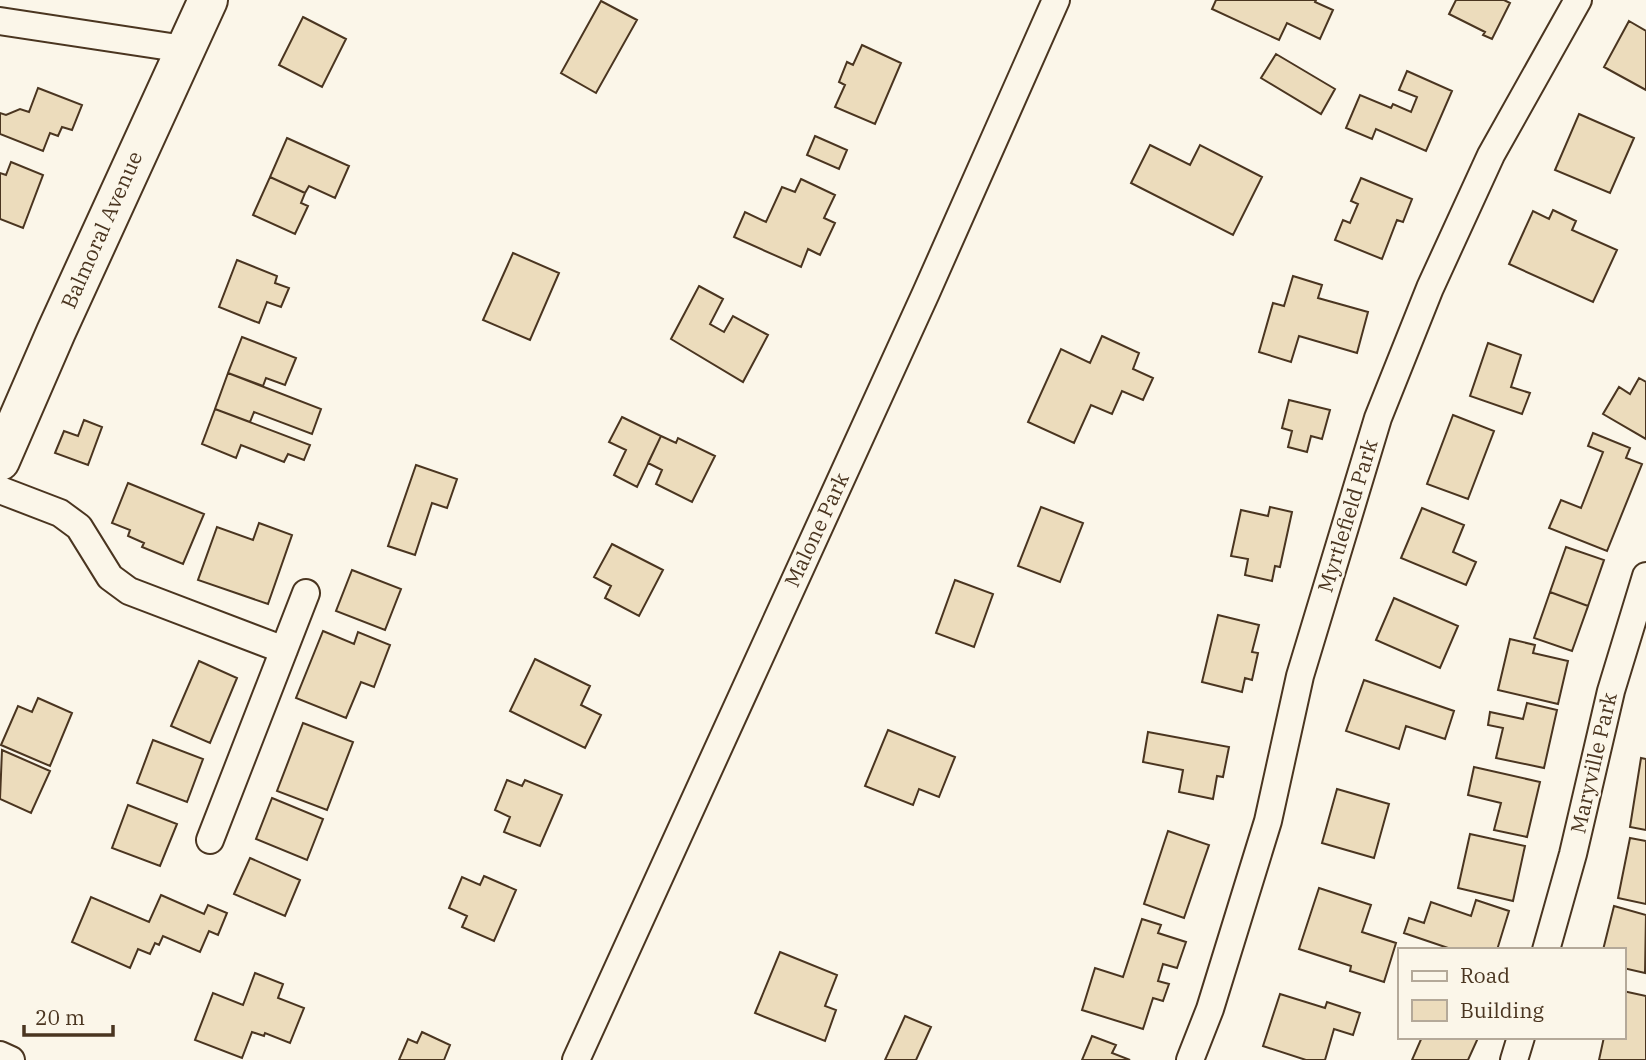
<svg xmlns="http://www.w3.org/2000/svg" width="1646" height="1060" font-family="'IBM Plex Serif',serif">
  <rect width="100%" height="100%" fill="#fbf6e9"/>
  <!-- building -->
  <path fill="#ecdcbc" stroke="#4a3520" stroke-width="2" d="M1216,0h100l-1,2 18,8 -13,29 -33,-16 -8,17 -67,-31z
    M1456,0h48l6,3 -18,36 -9,-4 2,-3 -36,-18z
    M601,1l36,19 -41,73 -35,-20z
    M303,17l43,22 -24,48 -43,-22z
    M1629,21l17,10v59l-42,-23z
    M862,45l39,18 -26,61 -40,-17 10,-22 -6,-3 8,-20 6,3z
    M1276,54l59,35 -14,25 -60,-36z
    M1407,71l45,20 -26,60 -50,-22 -4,10 -26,-11 14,-33 31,13 2,-4 18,8 6,-15 -18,-7z
    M38,88l44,17 -10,25 -10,-3 -4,9 -8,-3 -7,18 -43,-17v-21l6,2 14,-6 9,3z
    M1579,114l55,24 -24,55 -55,-23z
    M815,136l32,14 -8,19 -32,-14z
    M287,138l62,28 -14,32 -26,-12 -4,7 -35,-16z
    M1150,145l40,20 10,-20 62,32 -29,58 -102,-52z
    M11,162l32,13 -20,53 -23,-9v-46l6,2z
    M270,177l35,16 -4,10 7,3 -13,28 -42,-19z
    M1361,178l51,21 -9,23 -6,-2 -15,39 -47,-19 8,-20 7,3 8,-19 -7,-3z
    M801,179l34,16 -11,23 11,5 -15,32 -12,-6 -7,18 -67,-30 11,-25 21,10 16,-35 13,5z
    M1553,210l23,11 -4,9 45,20 -24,52 -84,-38 24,-53 16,8z
    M513,253l46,20 -29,67 -47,-20z
    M237,260l40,16 -2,7 14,5 -8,19 -14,-5 -8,21 -40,-16z
    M1293,276l29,9 -4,13 50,14 -11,41 -58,-17 -8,26 -32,-10 14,-49 11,3z
    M699,286l24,13 -13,25 14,8 9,-16 35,19 -25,47 -72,-43z
    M1102,336l37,17 -6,16 20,9 -10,22 -21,-9 -10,23 -21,-9 -17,38 -46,-21 33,-73 29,14z
    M242,337l54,21 -11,27 -19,-7 -3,8 -35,-13z
    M1488,343l33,12 -10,32 19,6 -8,21 -52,-18z
    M228,373l93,36 -9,25 -58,-22 -4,10 -35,-13z
    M1639,378l7,4v57l-43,-25 16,-27 11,7z
    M1289,400l41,10 -8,29 -11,-3 -4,16 -19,-5 4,-16 -10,-3z
    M215,409l95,36 -6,15 -16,-6 -4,8 -43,-17 -5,13 -34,-14z
    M1453,415l41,16 -26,68 -41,-15z
    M622,417l39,19 -24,51 -23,-12 12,-25 -17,-8z
    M84,420l18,7 -14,38 -33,-12 9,-22 14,5z
    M1593,433l37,15 -4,10 16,6 -35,87 -58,-23 12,-28 20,8 22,-56 -15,-6z
    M661,436l15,7 2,-5 37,18 -23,46 -36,-18 6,-14 -14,-7z
    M416,465l41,14 -10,29 -15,-5 -17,52 -27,-9z
    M128,483l76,31 -21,50 -41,-17 2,-4 -16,-7 2,-6 -18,-7z
    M1041,507l42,16 -23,59 -42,-16z
    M1270,507l22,5 -12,55 -5,-1 -3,15 -27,-6 3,-16 -17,-3 10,-46 27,6z
    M1422,508l42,17 -11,27 23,10 -10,23 -65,-27z
    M259,523l33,12 -24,69 -70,-24 19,-53 36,13z
    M612,544l51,26 -24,46 -34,-18 6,-12 -17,-9z
    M1566,547l38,13 -16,46 -38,-14z
    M352,570l49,19 -16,41 -49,-19z
    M955,580l38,14 -19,53 -38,-14z
    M1550,592l38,14 -16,45 -38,-13z
    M1394,598l64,28 -18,42 -64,-28z
    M1218,615l41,10 -7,27 6,1 -6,27 -7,-2 -3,14 -40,-10z
    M323,631l31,13 4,-12 32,13 -16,42 -13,-5 -15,36 -50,-20z
    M1510,639l25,6 -2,8 35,8 -10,43 -60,-14z
    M535,659l55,27 -9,19 20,10 -16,33 -75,-37z
    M199,661l38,17 -27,65 -39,-17z
    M1364,680l90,31 -9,28 -39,-13 -7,23 -53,-18z
    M38,698l34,15 -22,53 -49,-21 17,-39 14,6z
    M1527,703l30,7 -13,58 -48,-10 7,-30 -15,-3 2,-13 33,7z
    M303,723l50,19 -26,68 -50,-19z
    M888,730l67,27 -16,40 -20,-8 -6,16 -48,-19z
    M1148,732l81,15 -6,30 -6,-1 -4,23 -34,-7 4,-22 -40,-8z
    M153,740l50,19 -16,43 -50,-19z
    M2,750l48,21 -19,42 -31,-14z
    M1641,758l5,1v71l-16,-3z
    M1474,767l66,15 -13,55 -33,-7 7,-27 -33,-8z
    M507,780l15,6 3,-6 37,15 -22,51 -36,-14 6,-15 -15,-7z
    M1337,789l52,15 -15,54 -52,-15z
    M272,798l51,21 -16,41 -51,-21z
    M128,805l49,19 -17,42 -48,-18z
    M1168,831l41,14 -25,73 -40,-14z
    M1470,834l55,12 -12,55 -55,-13z
    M1630,838l16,3v63l-28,-6z
    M250,858l50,22 -15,36 -51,-22z
    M484,876l32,14 -22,51 -32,-14 5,-11 -18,-8 13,-31 18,8z
    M1319,888l52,17 -9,27 34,11 -12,39 -34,-11 1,-5 -52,-17z
    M161,895l43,19 4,-9 19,8 -9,22 -9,-4 -9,21 -37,-16 -4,9 -4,-2 -5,11 -12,-5 -8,19 -58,-26 19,-45 58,25z
    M1476,900l33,11 -12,39h-43l-50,-17 5,-15 15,5 7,-21 40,14z
    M1614,906l32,9 -1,58 -22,-5v-18h-20z
    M1142,919l19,6 -3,8 28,9 -9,26 -14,-4 -5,17 11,3 -6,17 -10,-3 -10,31 -61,-19 13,-42 28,9z
    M780,952l57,23 -12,31 11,4 -11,31 -70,-28z
    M255,973l28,11 -5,14 26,10 -14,35 -25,-10 -1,3 -12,-4 -10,26 -47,-18 18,-47 30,12z
    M1623,991l23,5v64h-47l5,-23h19z
    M1280,994l45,14 2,-6 33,11 -7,22 -19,-6 -9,31h-19l-43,-14z
    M905,1016l26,11 -15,33h-31z
    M422,1032l28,13 -6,15h-45l9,-21 9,4z
    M1092,1036l24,9 -4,8 18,7h-48z
    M1422,1037h55l1,1 -10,22h-56z"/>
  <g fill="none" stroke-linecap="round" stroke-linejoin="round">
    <!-- minor casing -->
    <g stroke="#4a3520" stroke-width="30">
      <path id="minor" d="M0,21l184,28
        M0,490l60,23 19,14 31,50 19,14 155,59
        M210,840l96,-247
        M1546,950l27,-96 38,-163 35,-115
        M0,1055l11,5
        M576,1060l350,-767 130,-293
        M1190,1060l20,-51 58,-188 32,-145 78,-258 52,-130 61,-133 87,-155
        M1514,1060l7,-23"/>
    </g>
    <!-- trunk casing -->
    <g stroke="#4a3520" stroke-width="42">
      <path id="trunk" d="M0,461l56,-129 152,-332"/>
    </g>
    <!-- minor -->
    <use href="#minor" stroke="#fbf6e9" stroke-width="26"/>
    <!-- trunk -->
    <use href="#trunk" stroke="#fbf6e9" stroke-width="38"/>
  </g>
  <g text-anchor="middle" stroke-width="5" stroke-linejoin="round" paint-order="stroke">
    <!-- street labels -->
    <g font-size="21" fill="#4a3520" stroke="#fbf6e9">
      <text transform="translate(102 230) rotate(-66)" y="7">Balmoral Avenue</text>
      <text transform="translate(1348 516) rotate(-73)" y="7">Myrtlefield Park</text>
      <text transform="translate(817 530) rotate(-65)" y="7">Malone Park</text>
      <text transform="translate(1594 763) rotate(-77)" y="7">Maryville Park</text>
    </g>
  </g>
  <!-- legend -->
  <rect x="1398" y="948" width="228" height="91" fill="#fbf6e9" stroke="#b4a999" stroke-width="2"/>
  <rect x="1412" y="971" width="35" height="10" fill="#fbf6e9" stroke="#b4a999" stroke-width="2"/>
  <text x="1460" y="983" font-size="21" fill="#4a3520">Road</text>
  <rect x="1412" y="1000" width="35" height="21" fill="#ecdcbc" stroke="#b4a999" stroke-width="2"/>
  <text x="1460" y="1018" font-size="21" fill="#4a3520">Building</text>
  <!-- scale -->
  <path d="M24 1025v10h89v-10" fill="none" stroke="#4a3520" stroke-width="3.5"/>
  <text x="35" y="1025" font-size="21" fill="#4a3520" stroke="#fbf6e9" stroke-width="5" paint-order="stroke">20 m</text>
</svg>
